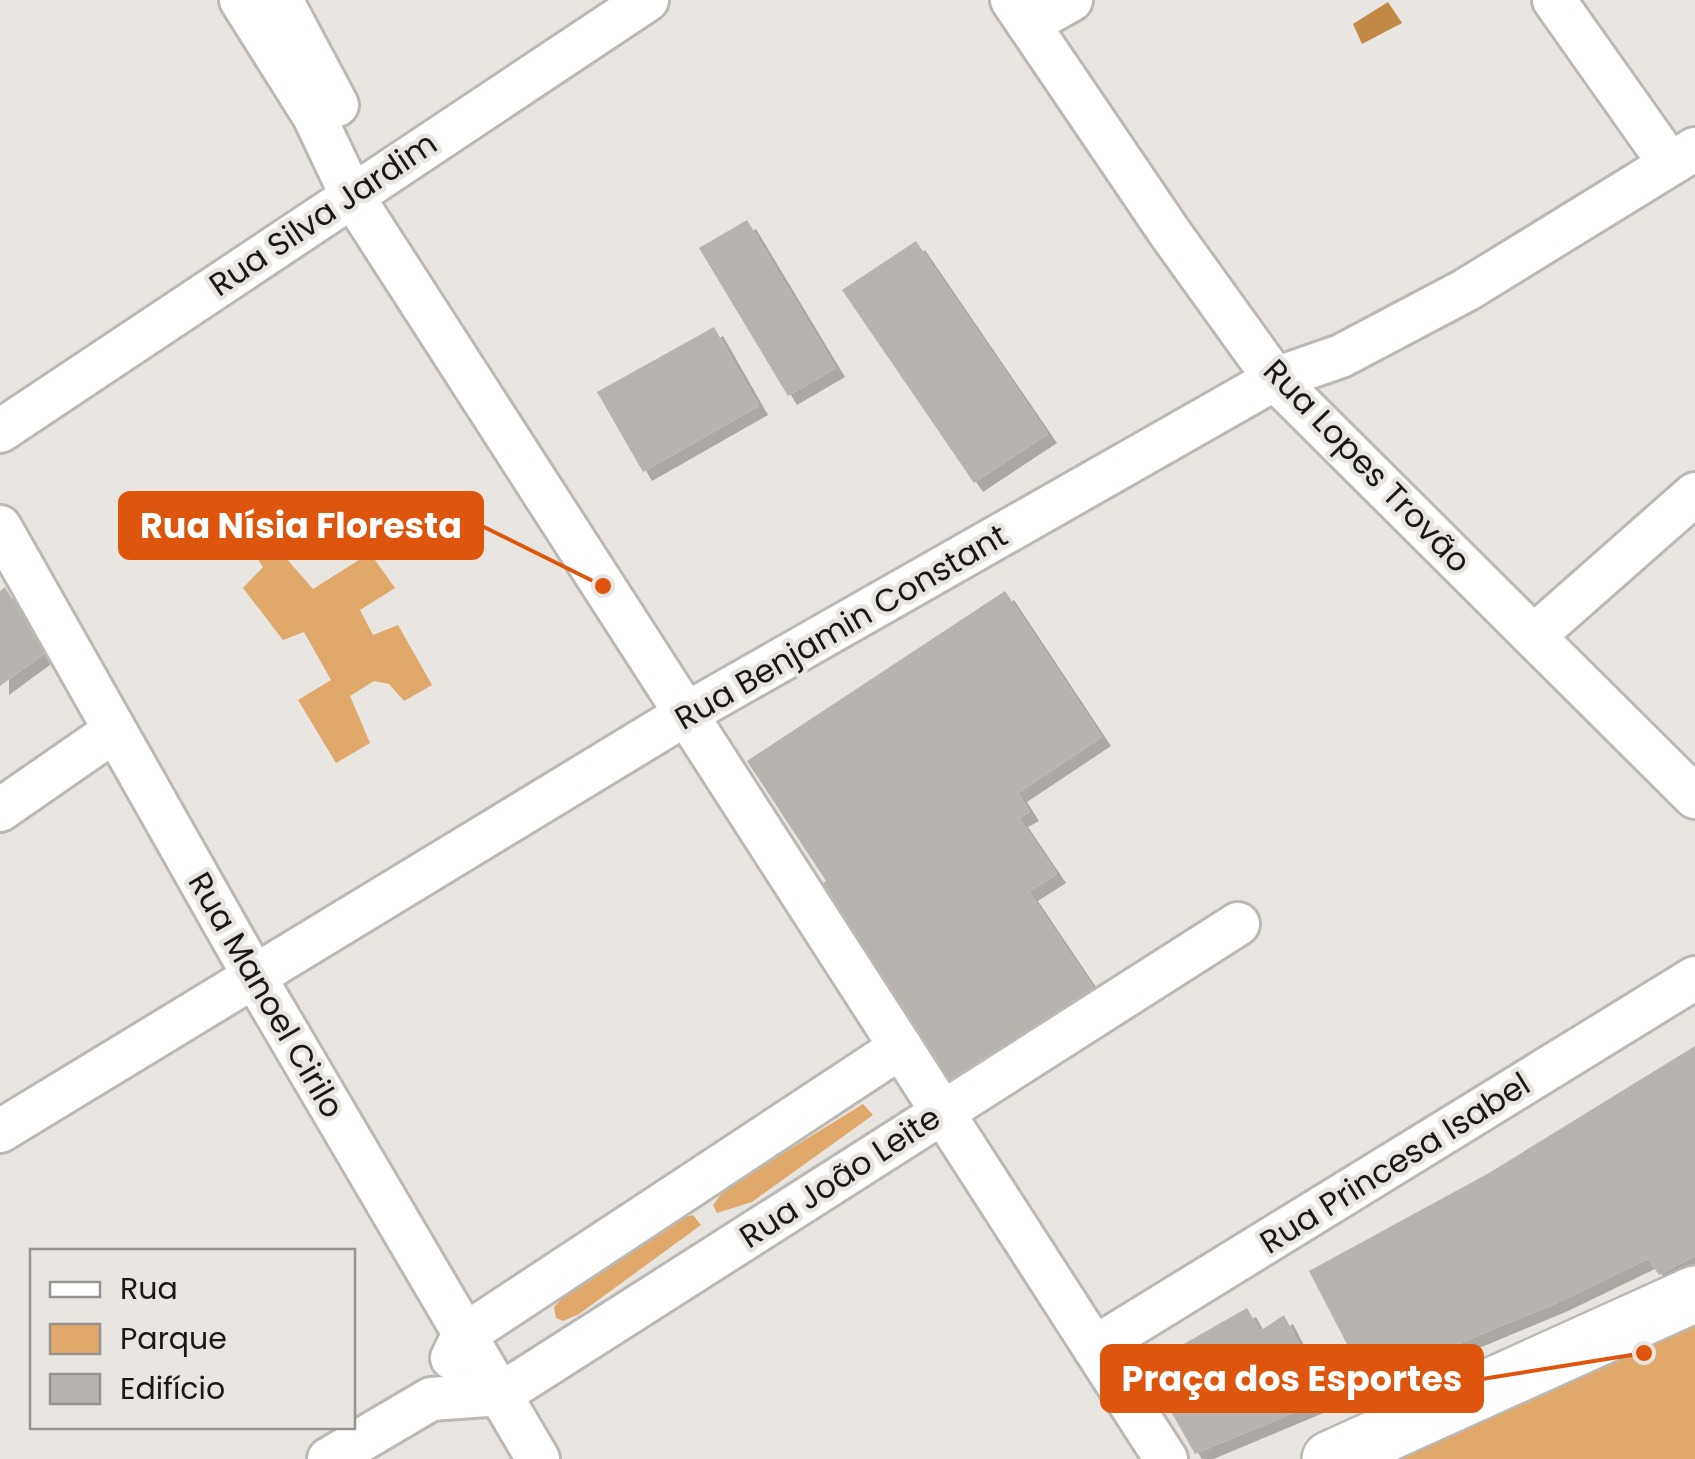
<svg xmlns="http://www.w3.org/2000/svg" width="1695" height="1459" font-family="Poppins,sans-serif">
  <defs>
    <filter id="shadow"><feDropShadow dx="9" dy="9" stdDeviation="0" flood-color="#0004"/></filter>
  </defs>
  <rect width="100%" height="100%" fill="#e9e5e0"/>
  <!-- green -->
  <path fill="#e0a86b" d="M251,518l62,71 57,-36 25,35 -35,22 13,25 25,-10 34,60 -28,16 -15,-17 -15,-3 -24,15 20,47 -34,20 -38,-63 33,-20 -27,-48 -21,8 -40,-52 20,-21 -28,-42z
    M863,1104l10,11 -121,87 -35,11 -4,-8 11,-15z
    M693,1215l8,10 -122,89 -16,7 -7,-3 -2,-11 8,-9 107,-76z
    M1695,1307v152h-338z"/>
  <!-- water -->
  <path fill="#c28946" d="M1388,2l14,21 -40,21 -9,-20z"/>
  <!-- building -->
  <path fill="#b7b3ae" filter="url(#shadow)" d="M747,220l89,148 -48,28 -89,-148z
    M916,241l132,193 -74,49 -132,-193z
    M714,327l45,79 -116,66 -46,-80z
    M5,587l40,66 -45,33v-95z
    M1005,591l97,146 -84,56 12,19 -11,6 38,56 -28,18 66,98 -144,96 -134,-199 9,-6 -79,-120z
    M1695,1046v210l-36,19 -11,-16 -89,43 -364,152 -50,-88 102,-58 13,23 24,-16 29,56 38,-19 -42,-81 180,-98z"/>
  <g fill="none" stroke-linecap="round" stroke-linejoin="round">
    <!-- street casing -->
    <g stroke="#bcb8b3" stroke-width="48">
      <path id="street" d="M241,0l73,116 37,78 815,1265
        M281,0l56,105
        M1012,0l158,233 105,146 420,418
        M1554,0l116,164
        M1028,24l43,-24
        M0,431l647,-431
        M0,527l254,449 284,483
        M1535,635l160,-141
        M0,810l114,-79
        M0,1131l686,-417 589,-335 66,-23 125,-66 229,-141
        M1094,1348l601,-370
        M452,1358l11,-22 438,-289
        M329,1459l102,-60 70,-5 737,-470"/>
    </g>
    <!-- secondary casing -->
    <g stroke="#bcb8b3" stroke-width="60">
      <path id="secondary" d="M1330,1459l365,-165"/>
    </g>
    <!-- street -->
    <use href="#street" stroke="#fff" stroke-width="42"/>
    <!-- secondary -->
    <use href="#secondary" stroke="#fff" stroke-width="55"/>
  </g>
  <g text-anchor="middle" stroke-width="9" stroke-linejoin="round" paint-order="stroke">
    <!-- street labels -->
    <g font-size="32" fill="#1a1817" stroke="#e9e5e0">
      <text transform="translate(323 214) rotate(-34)" y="11">Rua Silva Jardim</text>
      <text transform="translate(1367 466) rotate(46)" y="11">Rua Lopes Trovão</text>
      <text transform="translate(841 627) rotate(-30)" y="11">Rua Benjamin Constant</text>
      <text transform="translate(266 995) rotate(60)" y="11">Rua Manoel Cirilo</text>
      <text transform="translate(1395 1163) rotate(-32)" y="11">Rua Princesa Isabel</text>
      <text transform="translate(840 1177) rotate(-33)" y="11">Rua João Leite</text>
    </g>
  </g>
  <!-- callouts -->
  <path fill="none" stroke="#de560d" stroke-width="4" d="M603 586L482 526M1644 1353L1482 1379"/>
  <g fill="#de560d" stroke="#e9e5e0" stroke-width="4">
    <circle cx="603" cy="586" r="10"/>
    <circle cx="1644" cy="1353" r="10"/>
  </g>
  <g fill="#de560d" stroke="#de560d" stroke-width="4">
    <rect x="120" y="493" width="362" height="65" rx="10"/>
    <rect x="1102" y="1346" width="380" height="65" rx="10"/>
  </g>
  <g font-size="35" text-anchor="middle" font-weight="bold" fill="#fff">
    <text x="301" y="538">Rua Nísia Floresta</text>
    <text x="1292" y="1391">Praça dos Esportes</text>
  </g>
  <!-- legend -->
  <rect x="30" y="1249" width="325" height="180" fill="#e9e5e0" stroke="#969390" stroke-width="2.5"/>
  <rect x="50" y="1282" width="50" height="15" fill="#ffffff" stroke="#969390" stroke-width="2.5"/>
  <text x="120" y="1299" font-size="30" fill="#1a1817">Rua</text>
  <rect x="50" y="1324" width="50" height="30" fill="#e0a86b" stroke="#969390" stroke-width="2.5"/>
  <text x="120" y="1349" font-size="30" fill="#1a1817">Parque</text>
  <rect x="50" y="1374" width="50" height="30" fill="#b7b3ae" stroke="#969390" stroke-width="2.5"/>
  <text x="120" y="1399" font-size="30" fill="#1a1817">Edifício</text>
</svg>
